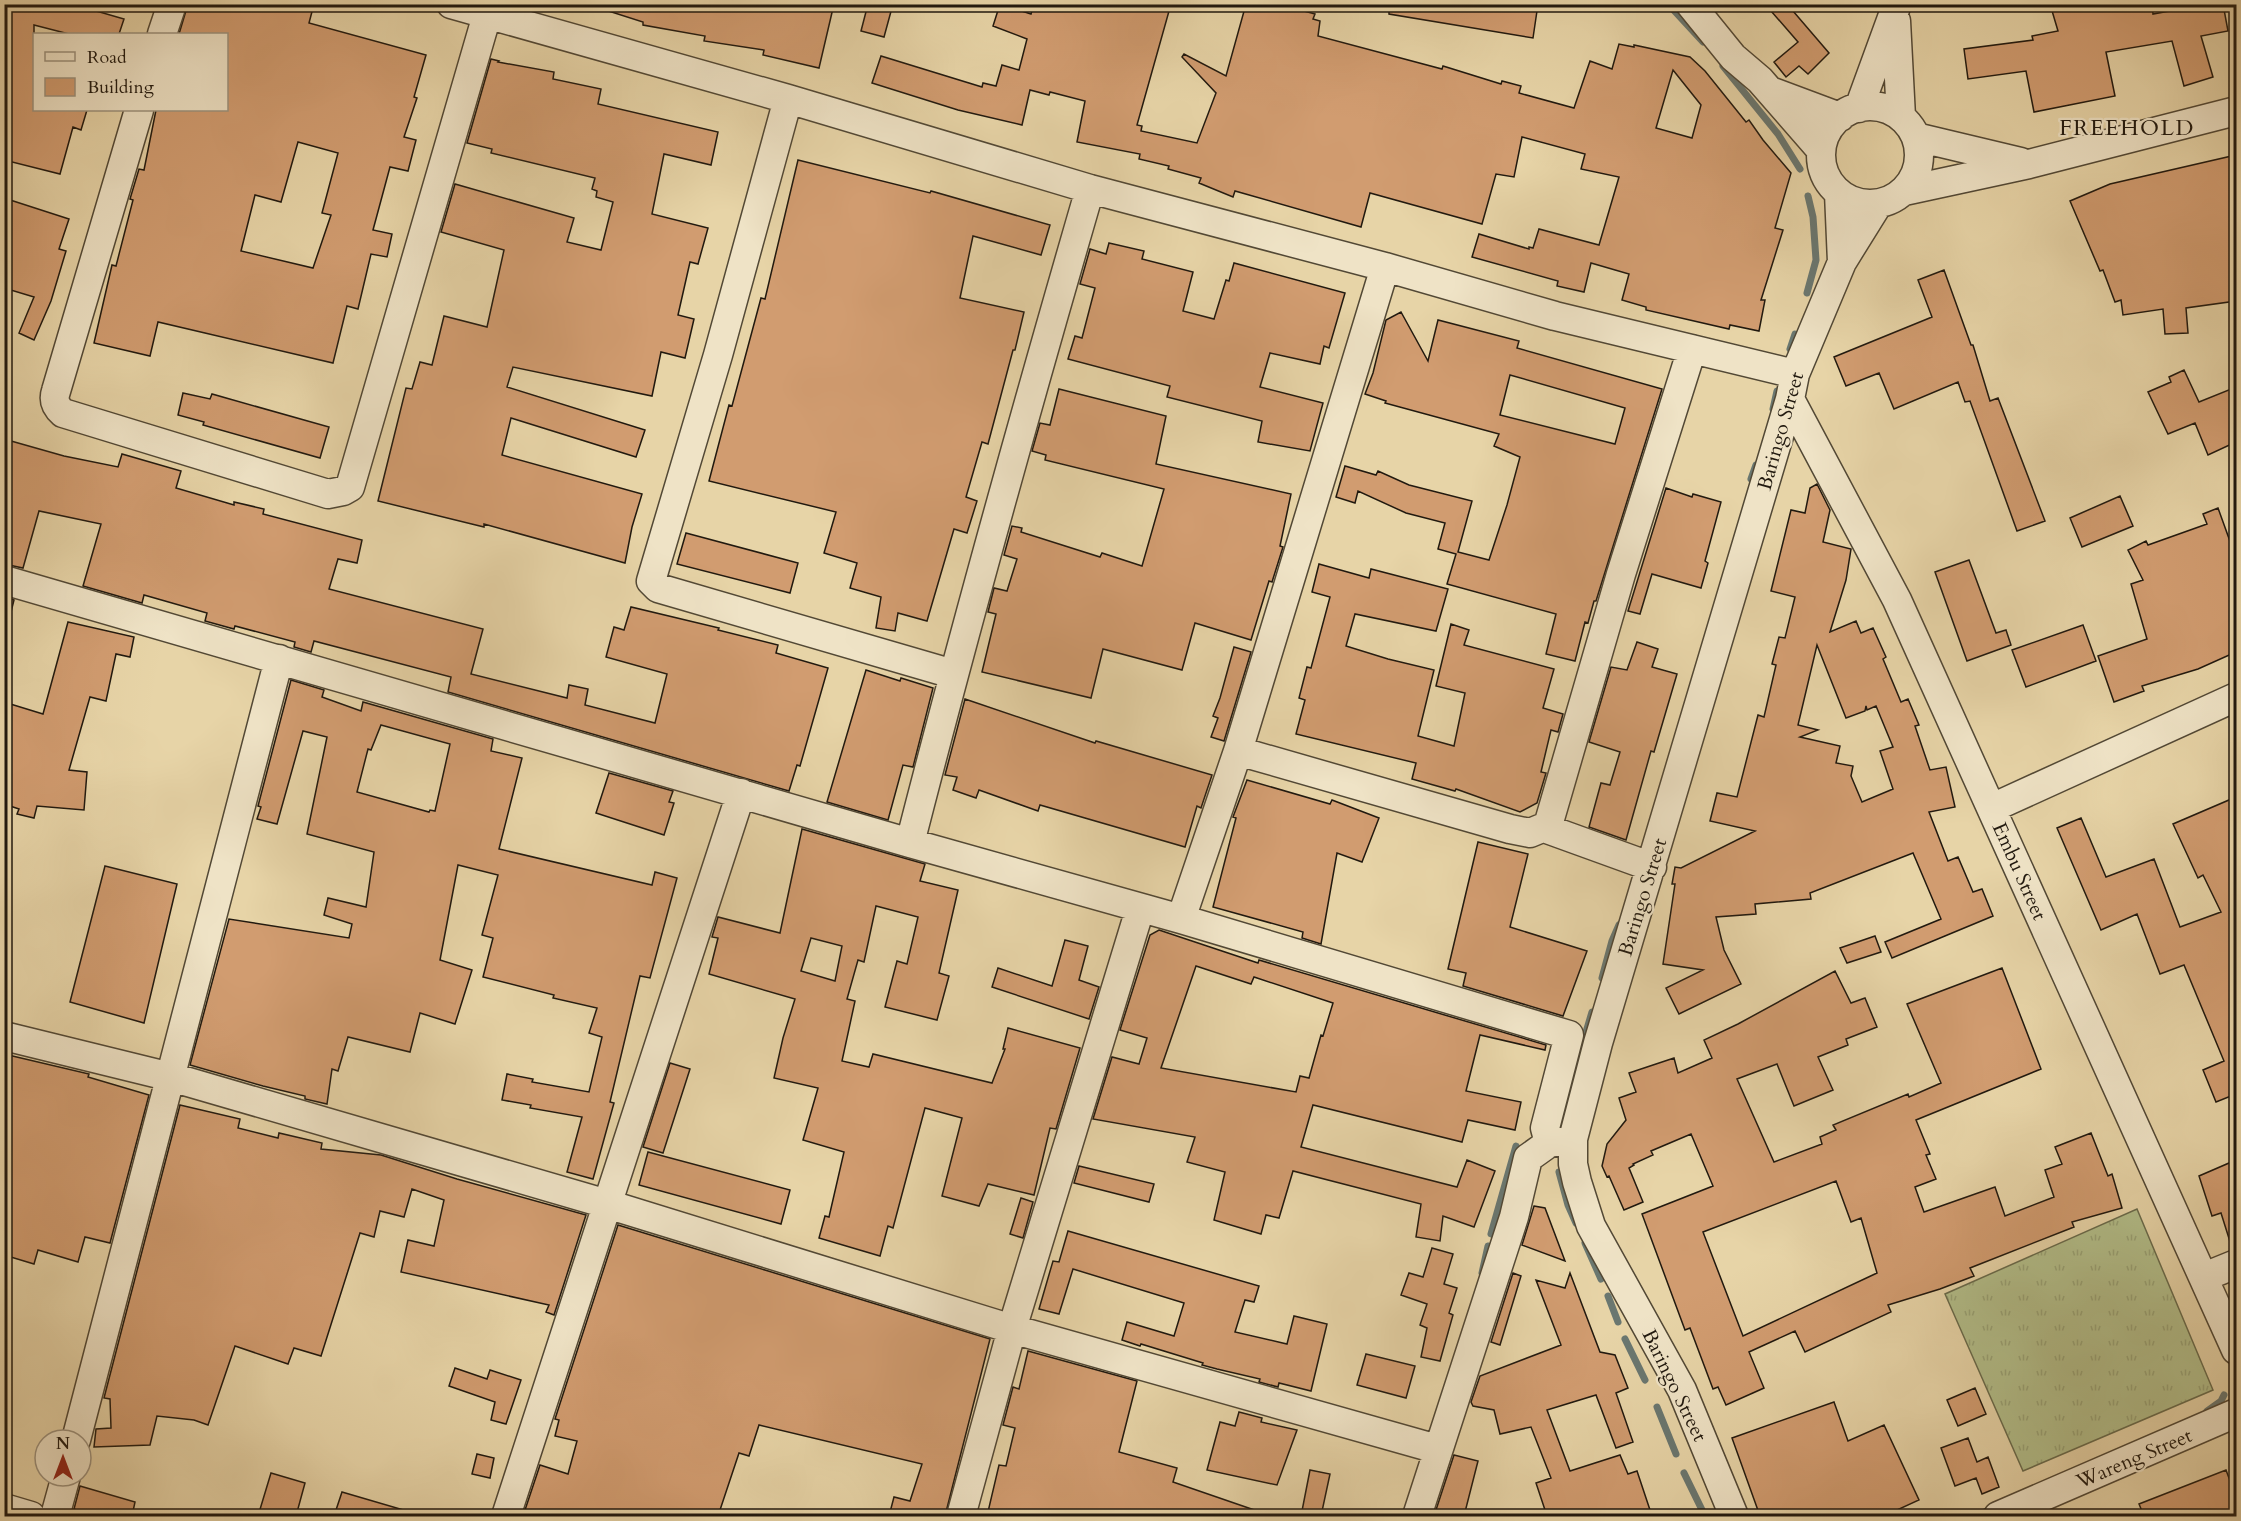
<svg xmlns="http://www.w3.org/2000/svg" width="2241" height="1521" font-family="Cardo,serif">
  <defs>
    <pattern id="grass-tufts" width="24" height="20" patternUnits="userSpaceOnUse" patternTransform="scale(1.5)"><rect width="24" height="20" fill="#b2bd89"/><path d="M3 7l-1-3M5 7V3M7 7l1-3M15 17l-1-3M17 17v-4M19 17l1-3" fill="none" stroke="#99a275"/></pattern>
  </defs>
  <rect width="100%" height="100%" fill="#e7d4a7"/>
  <filter id="stains"><feTurbulence type="fractalNoise" baseFrequency=".00333" numOctaves="4"/><feColorMatrix values="0 0 0 0 .2 0 0 0 0 .09 0 0 0 0 .02 0 0 0 .5 -.17"/></filter>
  <radialGradient id="worn" r=".72"><stop offset=".6" stop-color="#630" stop-opacity="0"/><stop offset="1" stop-color="#630" stop-opacity=".3"/></radialGradient>
  <!-- grass -->
  <path fill="url(#grass-tufts)" stroke="#6a6b4c" stroke-width="1.5" d="M2137,1209l76,181 -190,81 -78,-177z"/>
  <g fill="none" stroke-linecap="round" stroke-linejoin="round">
    <!-- stream -->
    <path stroke="#6a7770" stroke-width="7" d="M1668,4l35,38
      M1723,66l55,68 22,35
      M1807,293l9,-33 -3,-43 -5,-21
      M1790,349l5,-15
      M1773,409l4,-18
      M1751,479l5,-14
      M1602,978l10,-37 7,-16
      M1567,1096l25,-84
      M1559,1172l9,33 8,18
      M1491,1234l25,-88
      M1585,1243l16,36
      M1482,1273l6,-27
      M1608,1296l10,26
      M1625,1339l20,41
      M1657,1407l19,47
      M2207,1411l14,-10 3,-6
      M1684,1473l21,43
      M64,1512l11,4
      M1975,1516l17,-7"/>
  </g>
  <!-- building -->
  <path fill="#d19c70" stroke="#21190f" stroke-width="1.5" fill-rule="evenodd" d="M8,4h64l52,15 -5,15h-50l-35,-9v85h53l-6,20 -8,-3 -13,47 -56,-14v-143z
    M188,4h126l-5,19 117,32 -12,42 3,1 -13,39 12,3 -8,31 -18,-4 -17,63 19,4 -5,23 -16,-3 -13,55 -11,-3 -14,57 -175,-41 -8,34 -56,-13 18,-78 4,1 17,-66 -3,-1 9,-30 5,1 12,-60h70v-76h-47zM298,142l40,11 -16,60 9,2 -18,53 -72,-17 14,-56 26,7z
    M600,4h234l-15,64 -56,-13 1,-5 -60,-9 1,-5 -62,-11v-3l-44,-14z
    M868,4h25l-9,33 -23,-6z
    M1000,4l31,10 3,-10h137l-34,121 5,1 -1,5 56,12 19,-50 -34,-36 2,-3 42,22 20,-72h33l36,10 -2,5 7,2 -2,15 124,33 1,-3 58,18 1,-3 19,5 -2,7 55,15 16,-47 22,8 7,-25 15,3v-2l56,12 15,14 41,51 3,-2 14,20 28,33 -16,55 8,2 -22,70h4l-6,31 -29,-6 -1,4 -83,-19v-3l-24,-7 7,-26 -38,-11 -7,29 -27,-6 1,-5 -86,-24 7,-23 50,15v-2l4,1 6,-19 60,16 20,-68 -38,-8 4,-15 -63,-17 -8,40 -18,-3 -14,50 -112,-31 -9,34 -126,-36 -2,6 -34,-14 2,-5 -33,-9 1,-3 -30,-7 1,-5 -63,-12 8,-41 -35,-9 -1,3 -19,-5 -8,35 -64,-15 -86,-27 9,-27 101,31 1,-4 13,3 6,-21 17,5 8,-31 -34,-13zM1673,70l28,35 -9,33 -36,-10z
    M1389,4h149l-5,34 -144,-24z
    M1765,4h22l42,49 -21,21 -9,-8 -13,11 -12,-15 24,-20z
    M2050,4h102l1,10 54,-10h16l5,27 -27,5 12,41 -29,9 -12,-45 -66,11 9,44 -81,16 -8,-41 -58,8 -4,-30 69,-9 -1,-4 26,-5z
    M491,59l8,2 -1,1 56,10 -1,7 48,10 -3,15 120,28 -7,33 -47,-11 -12,60 56,14 -10,36 -8,-2 -12,53 16,4 -9,39 -24,-6 -9,44 -139,-29 -6,20 138,43 -9,27 -125,-39 -9,37 140,39 -10,33 -7,36 -141,-39v3l-106,-26 28,-113 6,1 8,-27 12,3 12,-49 43,11 17,-77 -63,-18 14,-48 119,34 -7,24 34,8 12,-48 -17,-5 1,-6 -5,-2 3,-11 -104,-25 1,-4 -25,-6z
    M2236,155v146l-50,7 2,25 -23,1 -2,-25 -40,6 -2,-15 -6,2 -12,-32 -3,1 -30,-70 40,-17z
    M798,160l132,33 1,-2 119,34 -9,30 -68,-19 -13,62 64,14 -9,38h-2l-25,94 -6,-2 -16,55 11,4 -10,32 -13,-4 -27,92 -29,-8 -3,18 -19,-3 5,-31 -31,-9 7,-25 -33,-10 12,-41 -127,-31 20,-76 3,1 29,-108 4,1z
    M4,198l65,21 -10,30 7,2 -15,50 -17,39 -15,-7 15,-36 -30,-9z
    M1109,243l35,8 -2,8 51,13 -10,39 31,8 12,-39 3,1 5,-18 111,30 -16,55 -5,-2 -4,18 -50,-11 -10,34 63,16 -13,48 -52,-9 4,-21 -95,-24 3,-11 -102,-27 7,-23 7,2 13,-50 -15,-4 10,-35 16,5z
    M1944,270l27,75h2l17,56 8,-3 47,123 -28,10 -47,-130 -5,1 -7,-20 -64,27 -15,-36 -33,13 -12,-29 98,-40 -14,-37z
    M1401,312l27,49 10,-41 81,21 -2,7 145,41 -66,212h-2l-6,22 -3,-1 -10,39 -29,-7 10,-40 -109,-30 9,-30 -18,-5 7,-26 -39,-10 -48,-22 -3,12 -19,-6 9,-31 31,9 2,-4 31,14 63,16 -14,51 31,8 18,-55 13,-48 -26,-11 5,-12 -114,-31 1,-2 -21,-7 8,-21 13,-53zM1510,375l115,33 -10,36 -115,-29z
    M2184,370l15,32 37,-15v55l-28,13 -13,-32 -27,11 -20,-42 23,-10 -2,-5z
    M1059,389l107,27 -10,48 135,30 -11,52 3,1 -11,35 -3,-1 -18,59 -56,-17 -13,47 -79,-21 -12,49 -109,-26 14,-58 -8,-2 6,-24 13,3 10,-32 -13,-4 8,-29 10,2 -1,4 79,25 2,-4 40,13 22,-77 -119,-29 1,-5 -14,-4 8,-28 10,2z
    M183,393l27,6 2,-5 117,33 -9,31 -117,-33 1,-3 -26,-7z
    M4,439l60,17 54,11 4,-13 59,17 -5,17 58,17v-3l30,7 -1,5 99,26 -5,23 -19,-4 -9,30 154,40 -12,45 96,24 2,-13 19,4 -3,16 70,18 12,-49 -61,-17 8,-30 10,3 7,-23 88,21 -1,2 60,15 -2,8 52,15 -28,98 -3,-1 -8,26 -341,-99 3,-15 -137,-36 -3,11 -17,-5 1,-5 -60,-16 -1,3 -29,-8 2,-8 -63,-18 -2,8 -59,-17 18,-62 -62,-13 -16,57 -19,-4v-42l6,-18 -6,-1z
    M1817,484l13,26 -7,32 28,7 -5,31 -16,52 26,-11 5,12 12,-5 13,29 -3,2 18,43 7,-3 11,26 -4,1 15,44 16,-3 9,40 -26,5 19,49 10,-4 15,35 9,-3 11,27 -101,42 -7,-16 56,-23 -28,-66 -103,40 1,6 -56,5 1,10 -40,3 8,33 17,34 -62,30 -13,-26 37,-18 -40,-6 12,-80h-3l3,-17 6,1 74,-37 -45,-10 7,-28 20,4 21,-82 6,2 12,-52 -4,-1 7,-27 6,1 10,-41 -24,-6 20,-81 14,3 5,-25zM1817,645l29,73 19,-7 1,-5 1,4 9,-4 17,41 -13,4 13,38 -31,13 -11,-26 2,-10 -17,-3 4,-17 -40,-9 18,-7 -20,-5z
    M1666,488l26,9 1,-3 28,8 -16,59 3,2 -7,25 -49,-14 -12,40 -12,-3z
    M2120,496l13,30 -51,21 -12,-29z
    M2218,508l18,50v94l-38,17 -56,17 2,5 -30,11 -16,-46 49,-17 -16,-55 12,-4 -15,-30 18,-9 2,4 59,-21 -4,-10z
    M686,533l112,30 -8,30 -113,-29z
    M1969,560l27,73 10,-3 5,15 -44,16 -32,-89z
    M1319,564l50,14 2,-9 77,20 -12,42 -81,-17 -9,32 42,13 46,11 -16,66 36,10 11,-53 -29,-7 15,-62 18,6 -5,15 90,24 -11,39 20,6 -5,18 -7,-2 -10,42 5,1 -9,30 -17,9 -64,-23 -1,2 -43,-12 4,-16 -120,-29 9,-34 -6,-2 8,-31 4,1 19,-71 -18,-5z
    M4,597l10,3 -4,16 -6,-1z
    M68,622l66,15 -4,20 -14,-3 -10,47 -16,-4 -21,73 18,2 -3,38 -47,-4 -3,12 -17,-4 2,-5 -15,-5v-102l39,12z
    M2083,625l13,36 -70,26 -14,-37z
    M1637,642l21,7 -6,18 25,7 -23,78 -3,-1 -25,89 -37,-13 12,-44 9,2 10,-33 -31,-10 22,-75 16,3z
    M1234,647l17,5 -27,89 -13,-4 7,-19 -5,-2 7,-18z
    M866,670l34,11 1,-3 32,10 -20,79 -10,-2 -15,55 -61,-18z
    M291,680l33,10 -2,7 39,14 2,-9 130,37 -2,12 31,7 -23,91 153,36 3,-13 22,6 -27,100 -10,-2 -30,126 4,1 -21,76 -26,-7 15,-55 -52,-9 1,-3 -29,-5 5,-26 26,5 -1,3 57,10 13,-55 -13,-4 8,-25 -44,-10 1,-3 -71,-18 10,-39 -11,-3 16,-60 -40,-10 -18,95 32,10 -17,54 -35,-11 -10,39 -62,-15 -10,34 -6,-2 -5,35 -22,-5v-3l-42,-10 -73,-21 39,-146 120,19 3,-14 -28,-9 4,-17 38,9 8,-55 -67,-18 20,-97 -24,-6 -26,93 -20,-5 4,-12 -3,-1zM381,725l69,19 -15,67 -5,-1 -1,2 -72,-20 11,-43 3,1z
    M965,699l130,44 1,-2 116,34 -11,33 -4,-2 -12,41 -145,-42 -2,6 -59,-21 -3,8 -23,-8 4,-13 -12,-2z
    M609,773l64,18 -4,11 5,1 -10,32 -68,-22z
    M1247,780l83,24 2,-4 47,18 -17,44 -25,-9 -16,91 -19,-6 1,-6 -90,-25 23,-89 -3,-1z
    M2236,797v297l-20,8 -13,-32 21,-9 -40,-96 -24,9 -23,-60 -36,16 -44,-102 24,-10 25,59 48,-18 26,68 41,-15 -18,-37 -5,3 -25,-54z
    M802,829l123,35 -5,17 38,9 -19,83 10,3 -12,44 -52,-13 12,-46 10,3 11,-47 -42,-11 -12,56 -6,-2 -11,39 8,2 -13,60 27,6 4,-13 119,29 13,-34h-2l5,-21 72,20 -24,81 -6,-1 -16,67 -46,-11 -9,22 -37,-10 20,-78 -37,-10 -32,120 -5,-2 -8,30 -61,-18 6,-22 4,1 15,-65 -41,-12 15,-52 -44,-10 9,-40 12,-39 -86,-25 9,-36 -6,-1 6,-20 62,16zM811,938l31,8 -7,35 -34,-10z
    M1478,842l50,12 -18,73 77,24 -24,65 -100,-30 3,-13 -18,-4z
    M105,866l72,18 -33,139 -74,-21z
    M1159,930l99,33 1,-3 287,85 -1,5 -65,-15 -14,56 55,11 -6,28 -47,-10 -6,22 -149,-37 -12,42 156,40 10,-27 28,11 -21,56 -31,-11 -3,25 -24,-4 5,-33 -128,-33 -14,47 -13,-3 -5,19 -47,-14 11,-48 -38,-10 8,-25 -102,-18 19,-62 27,7 8,-26 -27,-8 30,-95zM1196,966l55,18 3,-7 79,26 -10,33 -2,-1 -12,43 -9,-2 -4,16 -135,-24z
    M1875,936l6,16 -34,11 -7,-15z
    M1065,940l23,6 -9,34 20,7 -10,32 -97,-32 6,-19 54,18z
    M2002,968l39,101 -125,51 14,34 -4,1 10,24 -21,8 9,25 71,-25 10,29 49,-19 -9,-27 17,-6 -7,-17 36,-14 17,43 4,-2 10,34 -50,14 2,5 -104,41 4,8 -34,13 -52,16 3,7 -86,40 -10,-21 -46,21 15,36 -38,17 -8,-18 -5,2 -23,-61 -5,2 -43,-116 71,-28 -22,-52 -40,17 2,4 -20,9 1,1 -5,3 14,34 -19,8 -15,-34 -2,1 -5,-11 5,-22 19,-24 -7,-22 17,-6 -7,-19 45,-15 4,15 34,-15 -8,-18 34,-16 97,-53 16,32 14,-5 12,29 -31,12 2,6 -30,12 15,33 -39,16 -17,-42 -40,15 37,83 48,-18 -2,-7 16,-7 -3,-5 75,-31 1,3 32,-14 -34,-79zM1836,1181l15,41 10,-4 16,55 -134,63 -40,-104z
    M4,1054l85,20 -1,3 61,18 -39,148 -25,-6 -7,25 -40,-12 -4,14 -30,-9z
    M670,1063l20,6 -27,84 -20,-6z
    M180,1105l60,14 -2,9 40,10 1,-5 43,10 -1,6 60,6 76,24 129,36 -32,100 -8,-3 3,-7 -148,-33 7,-32 26,6 10,-46 -32,-11 -8,28 -24,-6 -6,26 -14,-4 -39,123 -27,-8 -6,16 -53,-18 -27,79 -14,-5 -37,-4 -7,29 -56,2 2,-18 15,-1 -1,-29 -6,-1z
    M648,1152l142,38 -9,34 -142,-39z
    M2236,1160v88h-4l-11,-35 -9,3 -13,-40z
    M1079,1166l75,18 -5,18 -75,-19z
    M1021,1198l12,4 -10,36 -13,-4z
    M1534,1206l11,2 20,53 -43,-16z
    M618,1225l372,114 -45,177h-56l5,-19 16,4 12,-37 -163,-39 -10,31 -10,-3 -21,63h-195l17,-51 28,9 9,-33 -22,-5 4,-16 -4,-1z
    M1068,1231l191,55 -5,16 -9,-2 -10,32 52,12 7,-28 33,8 -16,67 -32,-8 -1,4 -19,-5 1,-3 -43,-10 -15,-4 1,-2 -62,-19 -1,2 -18,-6 5,-18 47,14 10,-33 -111,-34 -14,45 -20,-5 14,-48 6,1z
    M1432,1248l21,6 -9,30 13,4 -8,25 4,2 -13,46 -19,-4 6,-29 -7,-3 7,-21 -26,-9 8,-22 14,4z
    M1513,1273l8,3 -21,69 -9,-3z
    M1570,1273l30,79 15,3 13,33 -12,5 17,49 -17,6 -20,-53 -49,15 23,61 50,-16 8,19 9,-3 14,42 -11,3h-93l-11,-33 15,-5 -20,-51 -31,7 -6,-24 -21,-4 -2,-4 9,-26 81,-31 -25,-65 29,8z
    M1028,1351l109,30 -18,71 58,16 -4,14 93,32 -1,2h-278l12,-51 7,1 9,-38 -12,-3 10,-38 6,2z
    M1366,1354l49,12 -9,32 -49,-13z
    M455,1368l32,11 3,-9 31,10 -15,44 -15,-4 4,-18 -46,-16z
    M1975,1388l11,26 -28,12 -11,-26z
    M1834,1402l14,39 36,-16 35,75 -35,16h-124l-28,-78z
    M1239,1412l23,6 -1,4 36,8 -20,55 -70,-15 13,-48 15,4z
    M1968,1438l9,24 11,-5 11,30 -17,7 -6,-16 -21,8 -14,-38z
    M477,1454l17,4 -4,20 -18,-4z
    M1454,1455l24,6 -14,55h-30z
    M1310,1470l20,4 -9,42h-20z
    M2226,1470l10,27v19h-92l-5,-12z
    M271,1473l34,10 -9,33h-38z
    M80,1486l55,16 -3,14h-38l-20,-7z
    M342,1492l65,19 -1,5h-72z"/>
  <g fill="none" stroke-linecap="round" stroke-linejoin="round">
    <!-- minor casing -->
    <g stroke="#524835" stroke-width="31">
      <path id="minor" d="M451,4l337,95 302,90 295,78 170,49 240,58
        M1690,4l43,53 27,23 61,70
        M1896,21l5,96
        M162,34l10,-30
        M1773,92l67,25
        M788,99l-70,256 -67,226 7,7 295,86
        M1821 155a49 49 0 1 1 98 0a49 49 0 1 1-98 0Z
        M1859,108l38,-104
        M139,110l-83,281c-3,9 -1,15 7,22l265,81 15,-3 7,-4 137,-472
        M1916,137l105,25
        M1904,191l125,-27 207,-53
        M1839,193l3,69
        M1790,399l107,201 339,750
        M4,580l906,263 271,76 388,116 -24,93 4,15
        M1238,751l272,78 20,4 12,-5 5,1 74,-255 71,-225
        M1992,808l244,-111
        M1547,829l105,38
        M910,843c56,-219 117,-437 180,-654
        M1181,919l57,-168 147,-484
        M4,1036l167,41 436,127 405,125 425,120
        M2204,1277l32,-13
        M76,1440l203,-781
        M4,1508l27,8
        M55,1516l11,-40
        M506,1516l235,-723
        M961,1516l51,-187 128,-420
        M1417,1516l97,-299 14,-59 21,-15 20,-3
        M1734,1516l-52,-126 -91,-164 -14,-44 -4,-18v-25l25,-96 192,-644 5,-25 47,-112 36,-58
        M1998,1516l238,-103"/>
    </g>
    <!-- minor -->
    <use href="#minor" stroke="#efe3c6" stroke-width="28"/>
  </g>
  <g text-anchor="middle" stroke-width="4.5" stroke-linejoin="round" paint-order="stroke">
    <!-- street labels -->
    <g font-size="20" fill="#21190f" stroke="#efe3c6">
      <text transform="translate(1780 431) rotate(-74)" y="7">Baringo Street</text>
      <text transform="translate(2020 871) rotate(66)" y="7">Embu Street</text>
      <text transform="translate(1642 897) rotate(-73)" y="7">Baringo Street</text>
      <text transform="translate(1675 1385) rotate(64)" y="7">Baringo Street</text>
      <text transform="translate(2134 1458) rotate(-23)" y="7">Wareng Street</text>
    </g>
    <!-- quarter labels -->
    <g font-size="22" letter-spacing="1.5" fill="#21190f" stroke="#efe3c6">
      <text x="2127" y="135">FREEHOLD</text>
    </g>
  </g>
  <!-- margin -->
  <rect width="2241" height="1521" fill="none" stroke="#e7d4a7" stroke-width="24"/>
  <rect x="6" y="6" width="2229" height="1509" fill="none" stroke="#21190f" stroke-width="3"/>
  <rect x="12" y="12" width="2217" height="1497" fill="none" stroke="#21190f" stroke-width="1.5"/>
  <!-- legend -->
  <rect x="33" y="33" width="195" height="78" fill="#efe3c6" stroke="#9d927d" stroke-width="1.5"/>
  <rect x="45" y="52" width="30" height="9" fill="#efe3c6" stroke="#9d927d" stroke-width="1.5"/>
  <text x="87" y="63" font-size="18" fill="#21190f">Road</text>
  <rect x="45" y="78" width="30" height="18" fill="#d19c70" stroke="#9d927d" stroke-width="1.5"/>
  <text x="87" y="93" font-size="18" fill="#21190f">Building</text>
  <!-- north arrow -->
  <g transform="translate(63 1458)"><circle r="28" fill="#efe3c6" stroke="#9d927d" stroke-width="1.5"/>
  <path d="M0-4.5L10 22L0 15L-10 22Z" fill="#8f2418"/>
  <text y="-9" font-size="16" font-weight="bold" text-anchor="middle" fill="#21190f">N</text>
  </g>
  <rect width="100%" height="100%" filter="url(#stains)"/>
  <rect width="100%" height="100%" fill="url(#worn)"/>
</svg>
